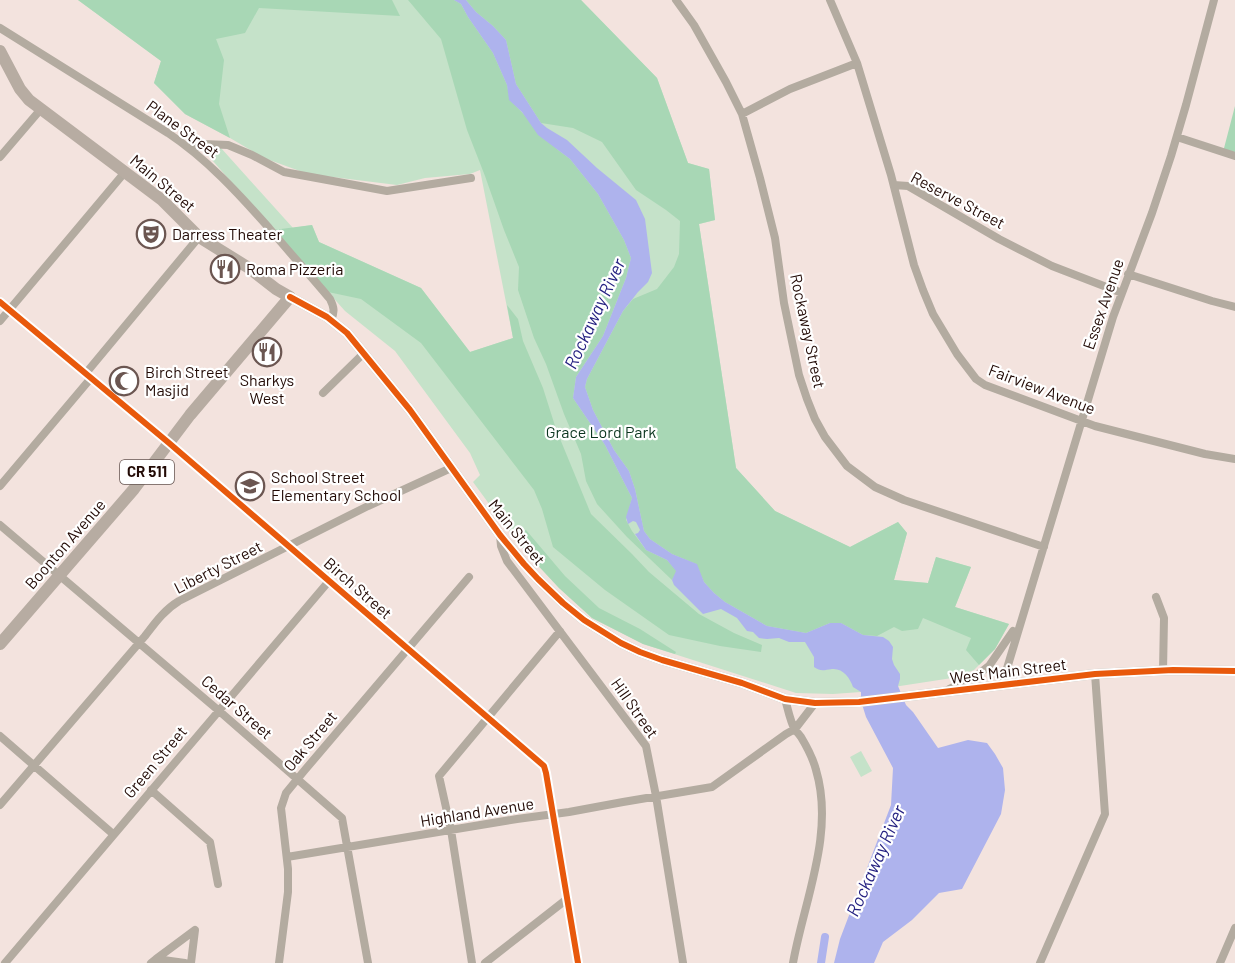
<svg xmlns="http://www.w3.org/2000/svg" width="1235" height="963" font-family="Barlow,sans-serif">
  <rect width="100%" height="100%" fill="#f3e3de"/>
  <!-- green -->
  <path fill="#c5e2c9" d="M78,0h503l76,78 31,85 21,6 6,51 -16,4 37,244 39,43 75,36 48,-25 9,11 -13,47 34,3 8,-26 35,10 -16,40 54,17 -14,25 -21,21 -22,8 -91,14 -28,2 -37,-1 -153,-49 -51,-26 -33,-30 -26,-28 -21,-25 -39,-53 7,-7 -10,-22 -75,-102 -50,-40 -72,-81 -67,-77 15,-5 72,80 19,-3 7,17 102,46 49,64 43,-14 -33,-168 -10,4 -45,4 -28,7 -89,-11 -44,-16 -34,-20 -45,-24 -31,-31 7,-22z
    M861,751l11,20 -11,6 -11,-20z"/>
  <!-- forest -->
  <path fill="#a8d7b5" d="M78,0h314l8,16 -141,-8 -14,25 -29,6 8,21 -5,44 11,34 -45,-24 -31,-31 7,-22z
    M408,0h46l7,4 7,13 25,36 14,32 3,15 48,50 12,9 28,35 26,46 7,18 -5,20 -23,58 -27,41 -3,21 32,47 27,53 -6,22 6,11 14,19 21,10 10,11 -5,9 -45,-43 -30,-33 -11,-23 -5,-27 -17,-40 -18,-50 -12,-26 -16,-48 1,-23 -15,-37 -19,-54 -18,-46 -26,-91z
    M466,0h115l76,78 31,85 21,6 6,51 -16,4 37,244 39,43 75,36 48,-25 9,11 -13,47 34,3 8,-26 35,10 -16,40 54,17 -14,25 -16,16 -13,-15 5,-12 -48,-20 -5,11 -16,2 -8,-4 -17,9 -14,-1 -22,-12h-11l-24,10 -39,-7 -42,-24 -11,-9 -10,-11 -8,-18 -24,-10 -22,-15 -6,-8 -9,-42 -6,-18 -15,-21 -21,-40 -8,-23 2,-8 36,-68 10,-12 24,-10 17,-22 5,-13 1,-33 -14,-11 -30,-20 -34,-48 -29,-14 -32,-5 -25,-39 -10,-44 -13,-14 -17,-14z
    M1235,106v51l-12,-5z
    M312,225l7,17 102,46 49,64 43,-14 -6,-33 11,14 5,22 20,47 13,41 35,85 41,40 17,18 50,42 35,19 28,12 -1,7 -41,-6 -51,-11 -64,-45 -52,-43 -11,-38 -8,-19 -113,-147 -60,-44 -33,-7 -55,-62z
    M526,530l39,46 34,32 41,21 36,23 -1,2 -32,-10 -51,-26 -33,-30 -26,-28 -21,-25z"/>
  <!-- water -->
  <path fill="#aeb3ed" d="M454,0h12l10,12 17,14 13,14 10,44 25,39 6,5 20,12 30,28 39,32 9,19 7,54 -4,9 -10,10 -15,19 -36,68 -2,8 8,23 21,40 15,21 6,18 9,42 6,8 22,15 25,10 7,18 10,11 11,9 42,24 39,7 24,-10h11l22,12 20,2 6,4 4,6 -1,12 2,6 6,9v5l-2,7 8,19 7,7 25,36 30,-8 19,3 8,11 8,14 2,22 -4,24 -39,75 -23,4 -27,27 -29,22 -9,21h-40l6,-24 51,-134 2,-37 -27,-51 -5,-16v-9l-8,-5c-3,-9 -10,-19 -21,-18 -8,1 -11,3 -18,-2v-10l-9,-15h-16l-10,-4 -12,1 -8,-1 -6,-6 -6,-1 -10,-13 -16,-9 -18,5 -29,-29 -2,-5 4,-9 -9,-11 -21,-10 -11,-16 3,-1 2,-3 -4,-8 -3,-1 -5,3 -2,-7 6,-19 -27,-53 -32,-47 3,-21 27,-41 23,-58 5,-20 -7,-18 -26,-46 -28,-35 -32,-24 -16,-23 -13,-12 -2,-15 -14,-32 -25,-36 -7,-13z"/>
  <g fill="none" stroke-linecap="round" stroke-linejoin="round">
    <!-- canal -->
    <path stroke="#aeb3ed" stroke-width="8" d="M821,963l4,-26"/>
    <!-- minor -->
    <path stroke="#b3aba0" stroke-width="8" d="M676,0l18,25 32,57 16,32 18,64 15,60 9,65 15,72 8,24 8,20 10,18 22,29 28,21 29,13 140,47
      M830,0l27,63 34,112 23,90 9,25 10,24 24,40 19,25 9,6 110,41 110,28 30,5
      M0,28l168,105c39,26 70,60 101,95 20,24 41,47 61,71 4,8 5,13 1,21
      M742,114l48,-25 67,-26
      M1177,137l58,19
      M192,150l11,-6 25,1 24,10 32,17 103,19 84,-13
      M0,157l41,-48
      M894,185l14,1 91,53 53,27 70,27
      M1128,274l84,27 23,6
      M0,302l169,141 375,323 2,7 32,190
      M0,321l125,-149
      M86,373l113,-136
      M323,393l40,-39
      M0,486l91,-108
      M0,525l218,185 124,108 26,145
      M500,535l1,11 6,15 139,185 10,50 27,167
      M1156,597l8,21 -1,53
      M1002,685l111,-368 39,-104 19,-57 15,-51 28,-105
      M949,689l27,-13 13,-10 24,-35
      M785,699c3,10 5,22 10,31 2,2 4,4 6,7 6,10 12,21 15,33 19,63 -12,131 -23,193
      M0,736l113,98
      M151,790l59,52 8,42
      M0,805l145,-169c10,-13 19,-26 34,-35l189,-95 83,-38
      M287,857l230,-38 52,-7 54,-10 89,-15 74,-53 9,-5 20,-26
      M156,959l39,-29 -4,33
      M5,963l324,-382
      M151,963l5,-4 29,4
      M279,963l9,-71v-23l-7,-61 5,-15 18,-22 165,-194
      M472,963l-21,-133 -12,-54 121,-145
      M485,963l82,-64
      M1040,963l65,-149 -10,-140
      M1220,963l15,-35"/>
    <!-- tertiary -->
    <path stroke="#b3aba0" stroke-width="10" d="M290,297l37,20 20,16 63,77 90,125 24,29 14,15 25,24 21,17 37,23 19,9 22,8 80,23 43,16 30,4 44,-1 236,-28 78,-4 62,1"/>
    <!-- primary -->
    <path stroke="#b7aca2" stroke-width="12" d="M0,51l20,38 9,11 133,100 37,37 50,31 27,21 14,8 -100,118 -56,74 -134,155"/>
    <!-- cycleway casing -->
    <g stroke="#fff" stroke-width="10">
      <path id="cycleway" d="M290,297l37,20 20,16 63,77 90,125 24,29 14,15 25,24 21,17 37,23 19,9 22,8 80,23 43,16 30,4 44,-1 236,-28 78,-4 62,1
        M0,302l169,141 375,323 2,7 32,190"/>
    </g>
    <!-- cycleway -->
    <use href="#cycleway" stroke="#e8590c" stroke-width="6"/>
  </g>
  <!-- icons -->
  <defs>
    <g id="theatre-ring" transform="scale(1.5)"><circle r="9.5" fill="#fff" stroke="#6b5651" stroke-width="1.5"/><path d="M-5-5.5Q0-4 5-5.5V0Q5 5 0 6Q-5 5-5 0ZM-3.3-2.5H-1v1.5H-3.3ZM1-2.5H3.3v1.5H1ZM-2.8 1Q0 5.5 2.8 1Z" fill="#6b5651"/></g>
    <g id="restaurant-ring" transform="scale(1.5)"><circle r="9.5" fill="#fff" stroke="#6b5651" stroke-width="1.5"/><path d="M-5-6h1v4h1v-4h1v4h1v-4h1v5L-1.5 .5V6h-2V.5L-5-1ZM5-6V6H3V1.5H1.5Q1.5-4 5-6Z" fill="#6b5651"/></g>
    <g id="mosque-ring" transform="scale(1.5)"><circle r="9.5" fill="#fff" stroke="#6b5651" stroke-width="1.5"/><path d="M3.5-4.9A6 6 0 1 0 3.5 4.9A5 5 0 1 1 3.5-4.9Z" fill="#6b5651"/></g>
    <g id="school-ring" transform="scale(1.5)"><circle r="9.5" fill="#fff" stroke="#6b5651" stroke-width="1.5"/><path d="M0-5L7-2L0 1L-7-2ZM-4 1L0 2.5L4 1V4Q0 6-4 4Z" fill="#6b5651"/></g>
  </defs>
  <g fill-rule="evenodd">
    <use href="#theatre-ring" x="151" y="234"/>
    <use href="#restaurant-ring" x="225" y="269"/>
    <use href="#restaurant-ring" x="267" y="352"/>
    <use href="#mosque-ring" x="124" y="381"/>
    <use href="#school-ring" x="250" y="486"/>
  </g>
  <g text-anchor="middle" stroke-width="4.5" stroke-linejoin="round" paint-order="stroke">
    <!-- shield labels -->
    <rect fill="#fff" stroke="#645450" stroke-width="1.5" x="120" y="460" width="54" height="24" rx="4.5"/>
    <g font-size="15" font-weight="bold" fill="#220a05">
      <text x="147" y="477">CR 511</text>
    </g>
    <!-- street labels -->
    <g font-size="16" fill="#220a05" stroke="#fff">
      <text transform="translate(183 129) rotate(36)" y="6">Plane Street</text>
      <text transform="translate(163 183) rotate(40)" y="6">Main Street</text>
      <text transform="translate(958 200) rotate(28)" y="6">Reserve Street</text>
      <text transform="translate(1103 304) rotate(-71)" y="6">Essex Avenue</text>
      <text transform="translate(808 331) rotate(78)" y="6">Rockaway Street</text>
      <text transform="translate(1042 389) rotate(21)" y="6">Fairview Avenue</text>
      <text transform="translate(517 532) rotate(51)" y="6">Main Street</text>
      <text transform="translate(65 544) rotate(-49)" y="6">Boonton Avenue</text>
      <text transform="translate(218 567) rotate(-27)" y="6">Liberty Street</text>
      <text transform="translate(358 588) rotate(41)" y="6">Birch Street</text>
      <text transform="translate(1008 671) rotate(-7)" y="6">West Main Street</text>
      <text transform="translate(237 707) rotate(41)" y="6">Cedar Street</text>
      <text transform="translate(635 708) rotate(55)" y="6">Hill Street</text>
      <text transform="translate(310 741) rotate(-50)" y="6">Oak Street</text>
      <text transform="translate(155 762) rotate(-50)" y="6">Green Street</text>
      <text transform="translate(477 812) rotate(-9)" y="6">Highland Avenue</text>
    </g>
    <!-- poi labels -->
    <g font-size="16" fill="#220a05" stroke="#fff" text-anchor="start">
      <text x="172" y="240">Darress Theater</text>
      <text x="246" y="275">Roma Pizzeria</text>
      <text x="145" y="378">Birch Street<tspan x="145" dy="18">Masjid</tspan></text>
      <text x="267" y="386" text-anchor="middle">Sharkys<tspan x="267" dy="18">West</tspan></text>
      <text x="271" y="483">School Street<tspan x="271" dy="18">Elementary School</tspan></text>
    </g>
    <!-- park labels -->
    <g font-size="16" fill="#0b361f" stroke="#fff">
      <text x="601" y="438">Grace Lord Park</text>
    </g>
    <!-- water labels -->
    <g font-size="18" font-style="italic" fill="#262282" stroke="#fff">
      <text transform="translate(595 314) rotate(-65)" y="6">Rockaway River</text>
      <text transform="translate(876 861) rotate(-66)" y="6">Rockaway River</text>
    </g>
  </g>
</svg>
